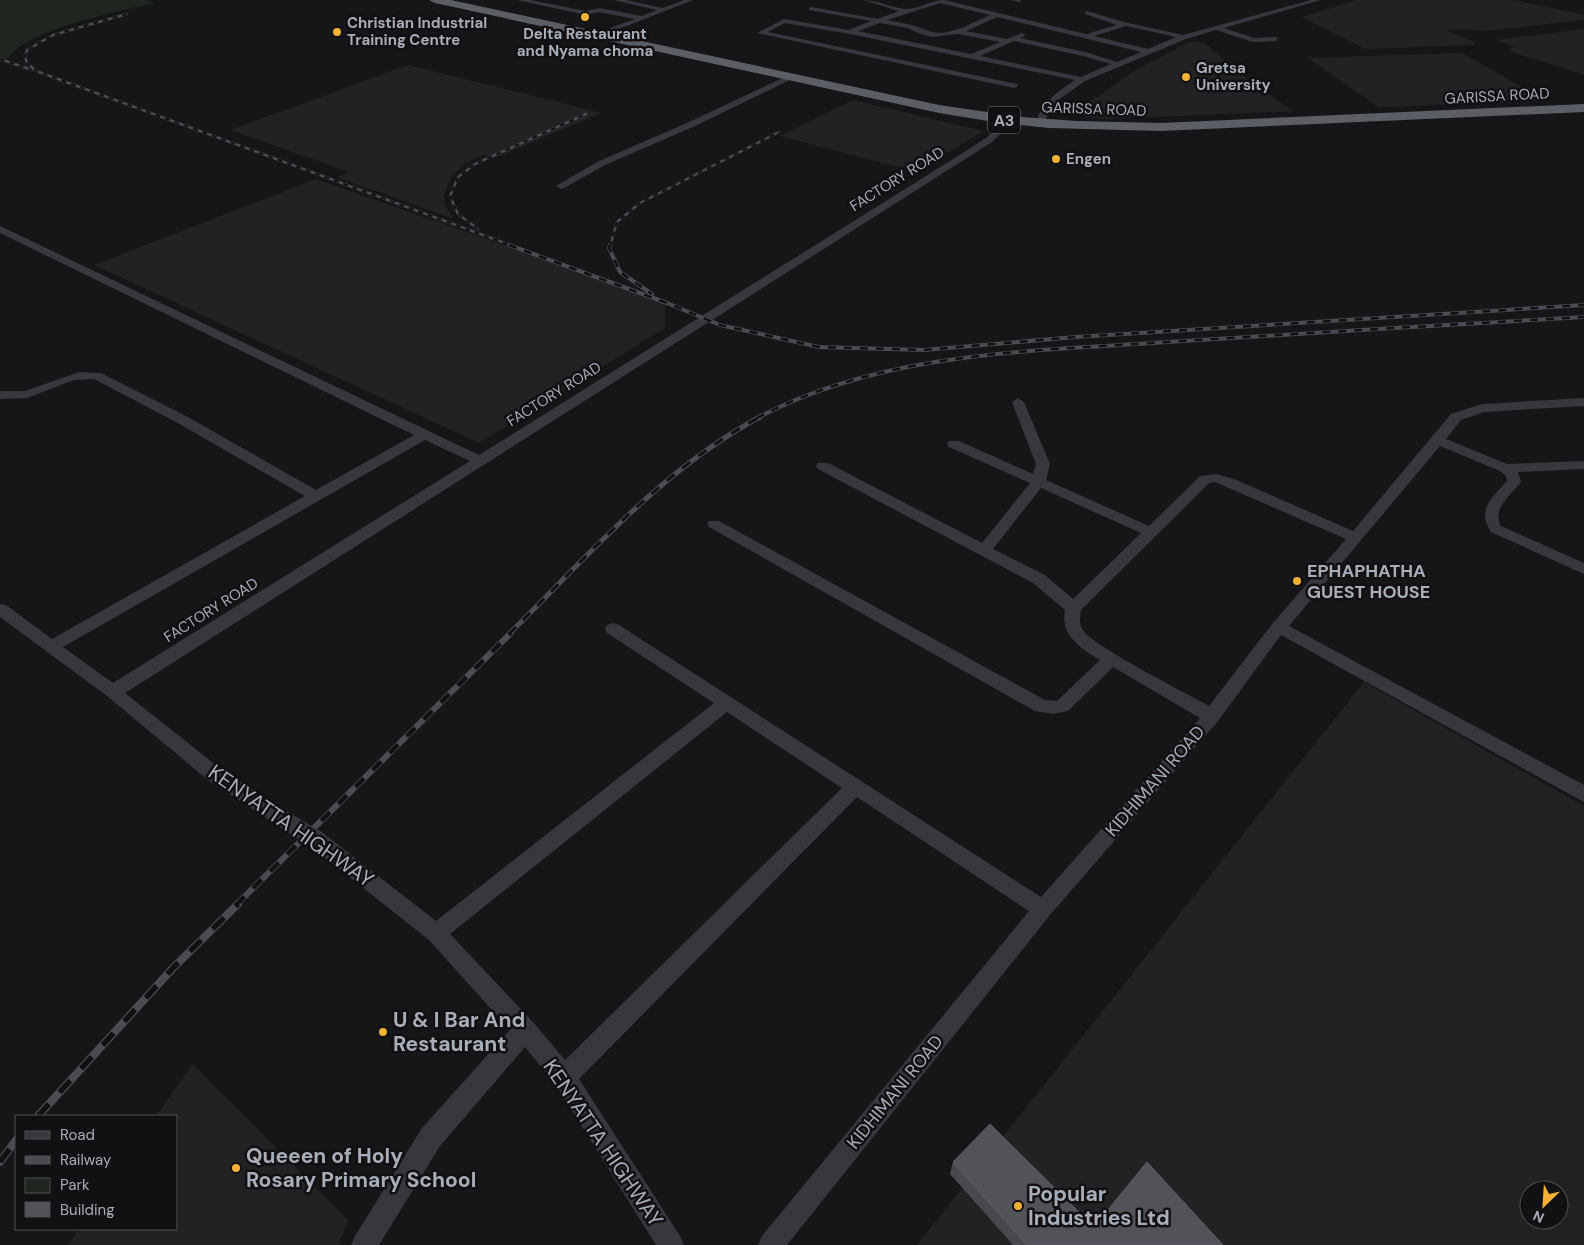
<svg xmlns="http://www.w3.org/2000/svg" width="1584" height="1245" font-family="'DM Sans',sans-serif">
  <rect width="100%" height="100%" fill="#161618"/>
  <!-- built -->
  <path fill="#222225" fill-rule="evenodd" d="M1356,0h157l71,15v5l-100,11 -18,-2 -20,1 30,13 -4,2 -107,4 -63,-32z
    M1584,29v46l-75,-24 5,-4 -18,-7z
    M1191,41l12,1 55,45 35,24 -192,8 -15,-2 -10,-6 63,-43z
    M1462,53l84,48 -168,6 -70,-49z
    M408,65l135,33 58,15 -106,45 -11,-3 -20,9 -13,14 -7,17 1,11 9,13 -117,-42 12,-5 -119,-42z
    M853,100l130,31h1l-68,41 -136,-36z
    M316,179l349,123v26l-186,115 -385,-178z
    M1364,682l220,124v439h-667zM1529,1190h30v30h-30z
    M193,1064l155,156 -9,25h-271l11,-16h97v-113h-20z"/>
  <!-- green -->
  <path fill="#1e261f" d="M0,0h146l9,3c-30,7 -137,28 -148,58h-7z"/>
  <g fill="none" stroke-linecap="round" stroke-linejoin="round">
    <!-- minor -->
    <path fill="#37383d" fill-rule="evenodd" d="M517,0h13l56,11 13,-3 43,8 15,-6 -44,-10h13l37,8 21,-8h9l-97,38 -4,-2 1,-2 42,-15 -36,-7 -13,3z
      M863,0c15,0 31,9 43,9 14,0 25,-9 38,-9l142,34 31,-9 -32,-11v-2l2,-1 37,11 59,13 128,-35h10l-97,28 30,10 20,-1h3v4l-24,1 -37,-12 -30,9 -101,42 -31,22 -11,21 -4,3 -4,-3c9,-24 20,-30 40,-44l-225,-46 -65,-11 -17,9 249,52 1,2 -4,2 -257,-55 27,-14 65,11 22,-9 -62,-11v-2l2,-1 67,12 21,-8zM940,3l50,12 -28,13 -19,5 -11,-1 -20,-7 -25,-5zM997,17l144,35 -24,10 -32,-10 -65,-14 6,-3 -4,-2 -15,6 -41,-8zM880,23l28,5 10,5 14,4 26,-3 42,8 -29,12 -113,-23zM1126,26l50,11 -28,12 -54,-13zM1014,41l69,15 28,8 -30,13 -101,-21z
      M1011,0h11l-3,2z
      M789,75l7,2 -103,50 -88,38 -41,23 -3,1 -5,-3 43,-25 88,-38z
      M1007,119l7,2 -22,21 -867,551 97,77 84,53 3,6 -3,6 -7,2 -7,-2 -84,-55 -101,-84 -107,-79v-13l6,1 46,34 253,-143 -129,-74 -82,-43 -20,1 -47,18 -27,1v-8h25l54,-19 22,1 85,43 130,74 98,-55 -414,-202v-7l479,229 479,-299 28,-18zM425,440l45,21 -357,222 -50,-36z
      M1018,398l6,4 26,62 -4,16 103,46 51,-50 16,-2 18,5 119,52 98,-117 31,-10 102,-6v8l-100,6 -23,8 -15,19 61,25 77,-3v8l-66,3 3,10c-9,12 -30,27 -20,44l83,37v11l-93,-42c-15,-22 1,-34 16,-51l-1,-5 -6,-5 -60,-25 -151,180 295,159v17l-303,-167 -63,86 -168,194 -263,330h-29l4,-9 267,-325 -172,-114 -278,282 101,157 4,9h-28l-100,-160 -31,-38 -85,99 -61,99h-28l4,-9 67,-108 88,-98 -81,-90 -120,-95 -3,-6 3,-6 7,-2 7,2 113,88 278,-218 -107,-70 -2,-4 2,-4 6,-2 6,2 422,272 159,-179 -87,-51 -45,44 -15,3 -18,-3 -326,-184 -2,-3 2,-3h10l326,179 12,1 43,-41c-20,-12 -40,-25 -35,-50l-32,-27 -215,-114 -2,-3 2,-3h10l154,80 48,-60 -81,-36 -2,-3 2,-3h10l74,33 3,-10 -24,-62zM1215,482l131,57 -73,84 -64,83c-21,-12 -119,-61 -127,-77 -3,-6 -2,-13 -1,-19l128,-127zM1041,488l100,45 -68,66 -28,-24 -52,-26zM727,712l115,76 -277,272 -32,-38 -83,-88z"/>
    <!-- trunk -->
    <path fill="#5b5e65" fill-rule="evenodd" d="M429,0h22l488,105 83,12 55,4 84,2 423,-19v8l-423,19 -112,-3 -55,-6 -55,-9 -504,-110z"/>
    <!-- rail-far4 casing -->
    <g stroke="#4a4c52" stroke-width="2.5">
      <path id="rail-far4" d="M127,14l-74,21 -26,15 -2,6 2,8 12,8 474,174
        M0,59l32,11
        M478,229l-20,-15 -8,-18 8,-19 17,-13 111,-50
        M610,246l7,-24 23,-19 139,-71"/>
    </g>
    <!-- rail-far3 casing -->
    <g stroke="#4a4c52" stroke-width="4">
      <path id="rail-far3" d="M509,245l158,58 53,22 99,22 105,3 152,-13 508,-32
        M610,245l-1,3 11,24 32,22
        M757,418c125,-66 274,-67 411,-76 139,-9 277,-17 416,-25"/>
    </g>
    <!-- rail-far2 casing -->
    <g stroke="#4a4c52" stroke-width="5">
      <path id="rail-far2" d="M509,634c78,-77 153,-165 251,-217"/>
    </g>
    <!-- rail-far1 casing -->
    <g stroke="#4a4c52" stroke-width="6">
      <path id="rail-far1" d="M236,905l275,-272"/>
    </g>
    <!-- rail casing -->
    <g stroke="#4a4c52" stroke-width="8">
      <path id="rail" d="M38,1116l135,-148 65,-64
        M0,1162l16,-22"/>
    </g>
    <!-- rail-far4 -->
    <use href="#rail-far4" stroke="#111113" stroke-width="2" stroke-dasharray="5" stroke-linecap="butt"/>
    <!-- rail-far3 -->
    <use href="#rail-far3" stroke="#111113" stroke-width="2.5" stroke-dasharray="8" stroke-linecap="butt"/>
    <!-- rail-far2 -->
    <use href="#rail-far2" stroke="#111113" stroke-width="3" stroke-dasharray="10" stroke-linecap="butt"/>
    <!-- rail-far1 -->
    <use href="#rail-far1" stroke="#111113" stroke-width="4.5" stroke-dasharray="12" stroke-linecap="butt"/>
    <!-- rail -->
    <use href="#rail" stroke="#111113" stroke-width="5.5" stroke-dasharray="16" stroke-linecap="butt"/>
    <!-- minor-bridge -->
    <path stroke="#37383d" stroke-width="18" d="M299,829l17,10"/>
  </g>
  <!-- wall -->
  <path fill="#47494d" d="M953,1162l141,65 129,18h-210l-63,-71z"/>
  <!-- building -->
  <path fill="#525359" stroke="#5f6168" d="M990,1124l104,103 53,-65 76,83h-196l-74,-83z"/>
  <!-- markers -->
  <g fill="#f2b134" stroke="#111113" stroke-width="2">
    <circle cx="585" cy="17" r="5"/>
    <circle cx="337" cy="32" r="5"/>
    <circle cx="1186" cy="77" r="5"/>
    <circle cx="1056" cy="159" r="5"/>
    <circle cx="1297" cy="581" r="5"/>
    <circle cx="383" cy="1032" r="5"/>
    <circle cx="236" cy="1168" r="5"/>
    <circle cx="1018" cy="1206" r="5"/>
  </g>
  <g text-anchor="middle" stroke-width="5" stroke-linejoin="round" paint-order="stroke">
    <!-- far-poi labels -->
    <g font-size="15" font-weight="bold" fill="#a8adb8" stroke="#111113" text-anchor="start">
      <text x="347" y="28">Christian Industrial<tspan x="347" dy="17">Training Centre</tspan></text>
      <text x="585" y="39" text-anchor="middle">Delta Restaurant<tspan x="585" dy="17">and Nyama choma</tspan></text>
      <text x="1196" y="73">Gretsa<tspan x="1196" dy="17">University</tspan></text>
      <text x="1066" y="164">Engen</text>
    </g>
    <!-- far-street labels -->
    <g font-size="15" fill="#a8adb8" stroke="#111113">
      <text transform="translate(1497 96) rotate(-3)" y="5">GARISSA ROAD</text>
      <text transform="translate(1094 109) rotate(2)" y="5">GARISSA ROAD</text>
      <text transform="translate(897 179) rotate(-32)" y="5">FACTORY ROAD</text>
      <text transform="translate(554 394) rotate(-32)" y="5">FACTORY ROAD</text>
      <text transform="translate(211 610) rotate(-32)" y="5">FACTORY ROAD</text>
    </g>
    <!-- shield labels -->
    <rect fill="#111113" stroke="#7b7e86" stroke-width="1" x="988" y="106.5" width="32" height="27" rx="4"/>
    <g font-size="16" font-weight="bold" fill="#a8adb8">
      <text x="1004" y="126">A3</text>
    </g>
    <!-- poi labels -->
    <g font-size="18" font-weight="bold" fill="#a8adb8" stroke="#111113" text-anchor="start">
      <text x="1307" y="577">EPHAPHATHA<tspan x="1307" dy="21">GUEST HOUSE</tspan></text>
    </g>
    <!-- street labels -->
    <g font-size="18" fill="#a8adb8" stroke="#111113">
      <text transform="translate(1155 781) rotate(-49)" y="6">KIDHIMANI ROAD</text>
      <text transform="translate(895 1092) rotate(-51)" y="6">KIDHIMANI ROAD</text>
    </g>
    <!-- near-street labels -->
    <g font-size="21" fill="#a8adb8" stroke="#111113">
      <text transform="translate(291 826) rotate(35)" y="7">KENYATTA HIGHWAY</text>
      <text transform="translate(603 1143) rotate(56)" y="7">KENYATTA HIGHWAY</text>
    </g>
    <!-- near-poi labels -->
    <g font-size="21" font-weight="bold" fill="#a8adb8" stroke="#111113" text-anchor="start">
      <text x="393" y="1027">U &amp; I Bar And<tspan x="393" dy="24">Restaurant</tspan></text>
      <text x="246" y="1163">Queeen of Holy<tspan x="246" dy="24">Rosary Primary School</tspan></text>
      <text x="1028" y="1201">Popular<tspan x="1028" dy="24">Industries Ltd</tspan></text>
    </g>
  </g>
  <!-- legend -->
  <rect x="15" y="1115" width="162" height="115" fill="#111113" stroke="#4d4f55"/>
  <rect x="25" y="1131" width="25" height="8" fill="#37383d" stroke="#4d4f55"/>
  <text x="60" y="1140" font-size="15" fill="#a8adb8">Road</text>
  <rect x="25" y="1156" width="25" height="8" fill="#4a4c52" stroke="#4d4f55"/>
  <text x="60" y="1165" font-size="15" fill="#a8adb8">Railway</text>
  <rect x="25" y="1178" width="25" height="15" fill="#1e261f" stroke="#4d4f55"/>
  <text x="60" y="1190" font-size="15" fill="#a8adb8">Park</text>
  <rect x="25" y="1202" width="25" height="15" fill="#525359" stroke="#4d4f55"/>
  <text x="60" y="1215" font-size="15" fill="#a8adb8">Building</text>
  <!-- north arrow -->
  <g transform="translate(1544 1205) rotate(205)"><circle r="24" fill="#111113" stroke="#4d4f55"/>
  <path d="M0-4L9 19L0 12L-9 19Z" fill="#f2b134"/>
  <text y="-8" font-size="14" font-weight="bold" text-anchor="middle" fill="#a8adb8">N</text>
  </g>
</svg>
